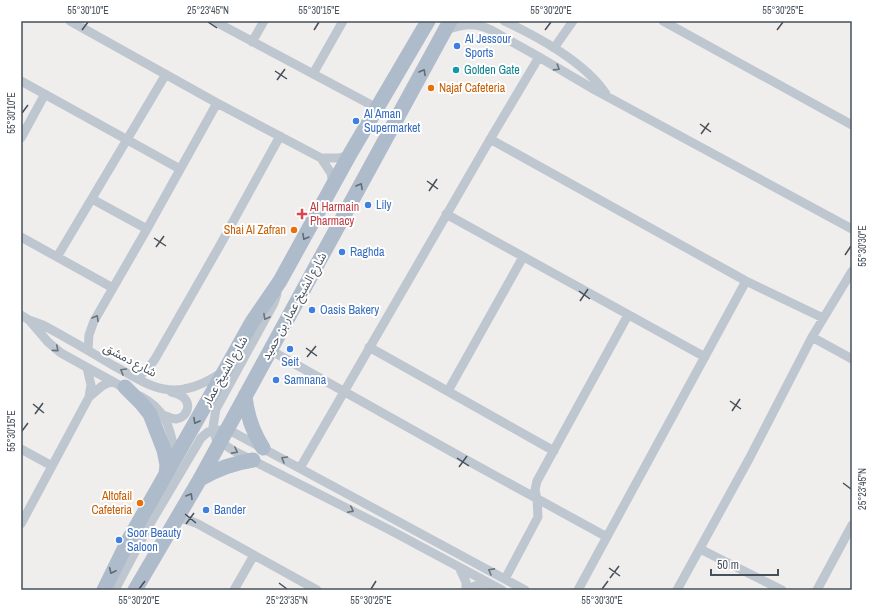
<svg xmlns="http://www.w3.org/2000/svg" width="873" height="611" font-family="'Archivo Narrow','Noto Sans Arabic',sans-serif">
  <rect width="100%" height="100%" fill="#f0eded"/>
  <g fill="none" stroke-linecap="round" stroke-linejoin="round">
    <!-- minor -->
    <path stroke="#bec7cf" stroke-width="9" d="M70,21l147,82 104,55h18l10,-3
      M214,21l163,87
      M504,21c33,15 82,42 102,73
      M663,21l189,104
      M446,30c16,-6 29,-8 45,0l48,27 56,33 257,139
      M252,42l12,-21
      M554,48l19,-27
      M313,74l30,-53
      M21,81l159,88
      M21,138l24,-44
      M490,139l256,142 77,37
      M321,158l10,15 2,10
      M92,199l55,30
      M446,214l259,143
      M21,237l92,51
      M57,257l109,-183
      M277,294l-3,9 -58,106 -3,18 3,12 18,12 154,78 114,61
      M21,315l8,5 14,5c24,13 48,27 71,41 16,8 32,20 50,23 21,4 40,-5 57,-16
      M29,320l19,22 13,11 67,37
      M812,337l40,22
      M369,347l185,104
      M88,350l1,-15 5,-14 53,-92 70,-126
      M270,350l191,107 146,80
      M136,378l11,-8 8,-11 64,-112 61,-111
      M448,391l75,-134
      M140,396c27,14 30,32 36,61
      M89,397l13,-11 10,-5
      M163,415c4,1 8,4 13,4 11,-1 16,-15 7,-22 -3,-3 -8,-4 -12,-5
      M21,449l31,17
      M300,468l192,-332 47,-79
      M177,518l11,2 10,4 119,66
      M21,524l68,-127 2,-12 -4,-17
      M700,549l82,41
      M459,567l7,15v8
      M505,579l33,-62 -1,-18 -2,-9 2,-9 91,-166
      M466,589l15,-5h9
      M115,590l35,-66 51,-86 7,-6 19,-3 298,161
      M234,590l20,-35
      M578,590l168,-309
      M677,590l72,-131 63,-122 40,-66
      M817,590l35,-65"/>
    <!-- primary -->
    <path stroke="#aebbcb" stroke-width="15" d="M125,387l17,17 8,10 14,36 3,15 -1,9
      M245,396c2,20 7,35 18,52
      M200,479c17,-10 33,-16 53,-19
      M104,590l24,-49 96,-169 28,-50 28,-41 70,-127 78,-133
      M135,590l65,-111 250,-458"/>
  </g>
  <!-- one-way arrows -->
  <defs><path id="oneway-chevron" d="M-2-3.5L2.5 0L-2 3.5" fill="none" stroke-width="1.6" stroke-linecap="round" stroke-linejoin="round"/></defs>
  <g stroke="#6a747d">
    <use href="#oneway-chevron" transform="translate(557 68) rotate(32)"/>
    <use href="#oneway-chevron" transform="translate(266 317) rotate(119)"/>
    <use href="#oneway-chevron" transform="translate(96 318) rotate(-61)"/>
    <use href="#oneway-chevron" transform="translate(56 349) rotate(40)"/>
    <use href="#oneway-chevron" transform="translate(123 371) rotate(-150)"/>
    <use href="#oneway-chevron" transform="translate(235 451) rotate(28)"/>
    <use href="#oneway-chevron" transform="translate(284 459) rotate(-150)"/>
    <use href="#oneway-chevron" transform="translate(351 510) rotate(27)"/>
    <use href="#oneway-chevron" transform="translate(491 571) rotate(-151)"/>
  </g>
  <g stroke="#606b76">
    <use href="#oneway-chevron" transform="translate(423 72) rotate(-61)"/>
    <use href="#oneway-chevron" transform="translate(360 186) rotate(-61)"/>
    <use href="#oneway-chevron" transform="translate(305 237) rotate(120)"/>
    <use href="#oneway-chevron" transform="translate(196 421) rotate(119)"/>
    <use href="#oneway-chevron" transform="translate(190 496) rotate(-60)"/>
    <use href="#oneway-chevron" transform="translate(112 571) rotate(115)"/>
  </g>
  <!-- ticks -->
  <path fill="none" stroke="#46505a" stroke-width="1.5" d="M208,22l9,6M82,30l6,-8M314,30l5,-8M545,30l6,-8M777,30l6,-8M275,71l12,8M277,80l8,-11M22,113l6,-8M700,124l11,8M701,134l8,-11M427,181l11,8M429,191l8,-12M154,238l12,8M156,247l8,-11M845,255l6,-9M579,291l11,8M580,301l8,-12M306,348l11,8M307,357l9,-11M730,401l11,8M33,404l11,9M732,411l8,-12M35,414l8,-11M22,431l6,-8M457,458l12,8M459,467l8,-11M843,483l8,6M185,514l11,9M186,524l8,-11M609,568l11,8M610,578l9,-12M279,583l8,6M139,589l6,-8M371,589l5,-8M602,589l6,-8"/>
  <!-- markers -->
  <g fill="#3f7fe0" stroke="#fff" stroke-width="1.5">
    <circle cx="457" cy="46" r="4"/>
    <circle cx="356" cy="121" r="4"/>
    <circle cx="368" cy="205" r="4"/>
    <circle cx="342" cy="252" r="4"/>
    <circle cx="312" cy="310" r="4"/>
    <circle cx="290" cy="349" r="4"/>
    <circle cx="276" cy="380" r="4"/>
    <circle cx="206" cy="510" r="4"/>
    <circle cx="119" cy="540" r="4"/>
  </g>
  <circle fill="#0f9aa8" stroke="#fff" stroke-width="1.5" cx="456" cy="70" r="4"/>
  <g fill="#e8710a" stroke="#fff" stroke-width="1.5">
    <circle cx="431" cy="88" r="4"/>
    <circle cx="294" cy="230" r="4"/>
    <circle cx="140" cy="503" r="4"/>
  </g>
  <path fill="#e0444e" stroke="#fff" stroke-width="1.5" d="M300 208h4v4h4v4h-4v4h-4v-4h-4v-4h4z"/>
  <g text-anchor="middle" stroke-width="4" stroke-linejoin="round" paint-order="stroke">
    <!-- shop labels -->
    <g font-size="12" fill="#366cbe" stroke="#fff" text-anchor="start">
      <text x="465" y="43">Al Jessour<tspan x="465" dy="14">Sports</tspan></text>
      <text x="364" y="118">Al Aman<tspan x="364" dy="14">Supermarket</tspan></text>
      <text x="376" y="209">Lily</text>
      <text x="350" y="256">Raghda</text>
      <text x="320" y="314">Oasis Bakery</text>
      <text x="290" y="366" text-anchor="middle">Seit</text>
      <text x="284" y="384">Samnana</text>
      <text x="214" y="514">Bander</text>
      <text x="127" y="537">Soor Beauty<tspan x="127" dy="14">Saloon</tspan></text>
    </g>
    <!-- culture labels -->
    <g font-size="12" fill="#0d838f" stroke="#fff" text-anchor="start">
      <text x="464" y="74">Golden Gate</text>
    </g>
    <!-- food labels -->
    <g font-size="12" fill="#c56008" stroke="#fff" text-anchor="end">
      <text x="439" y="92" text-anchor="start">Najaf Cafeteria</text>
      <text x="286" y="234">Shai Al Zafran</text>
      <text x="132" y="500">Altofail<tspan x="132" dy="14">Cafeteria</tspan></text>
    </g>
    <!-- health labels -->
    <g font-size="12" fill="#be3a42" stroke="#fff" text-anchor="start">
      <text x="310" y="211">Al Harmain<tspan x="310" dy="14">Pharmacy</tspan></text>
    </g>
    <!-- street labels -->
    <g font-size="12" fill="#46505a" stroke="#fff">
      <text transform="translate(294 306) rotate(-61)" y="4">شارع الشيخ عمار بن حميد</text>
      <text transform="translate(130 360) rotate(28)" y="4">شارع دمشق</text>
      <text transform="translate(225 371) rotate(-60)" y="4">شارع الشيخ عمار</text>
    </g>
  </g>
  <!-- border -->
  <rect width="873" height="611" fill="none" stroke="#ffffff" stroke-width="44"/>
  <!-- scale -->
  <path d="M711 569v6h67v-6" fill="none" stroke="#46505a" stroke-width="2"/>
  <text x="717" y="569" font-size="12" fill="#46505a" stroke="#ffffff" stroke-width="3" paint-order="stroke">50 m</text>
  <rect x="22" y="22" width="829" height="567" fill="none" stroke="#46505a" stroke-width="1.5"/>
  <g font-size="10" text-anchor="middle" fill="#46505a">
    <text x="88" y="14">55°30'10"E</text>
    <text x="208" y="14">25°23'45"N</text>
    <text x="319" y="14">55°30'15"E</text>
    <text x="551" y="14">55°30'20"E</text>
    <text x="783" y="14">55°30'25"E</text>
    <text transform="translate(11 113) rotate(-90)" y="4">55°30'10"E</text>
    <text transform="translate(862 246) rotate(-90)" y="4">55°30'30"E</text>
    <text transform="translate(11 431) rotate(-90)" y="4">55°30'15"E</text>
    <text transform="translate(862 489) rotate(-90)" y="4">25°23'45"N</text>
    <text x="139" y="604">55°30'20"E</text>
    <text x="287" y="604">25°23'35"N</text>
    <text x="371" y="604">55°30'25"E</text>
    <text x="602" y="604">55°30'30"E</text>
  </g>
</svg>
